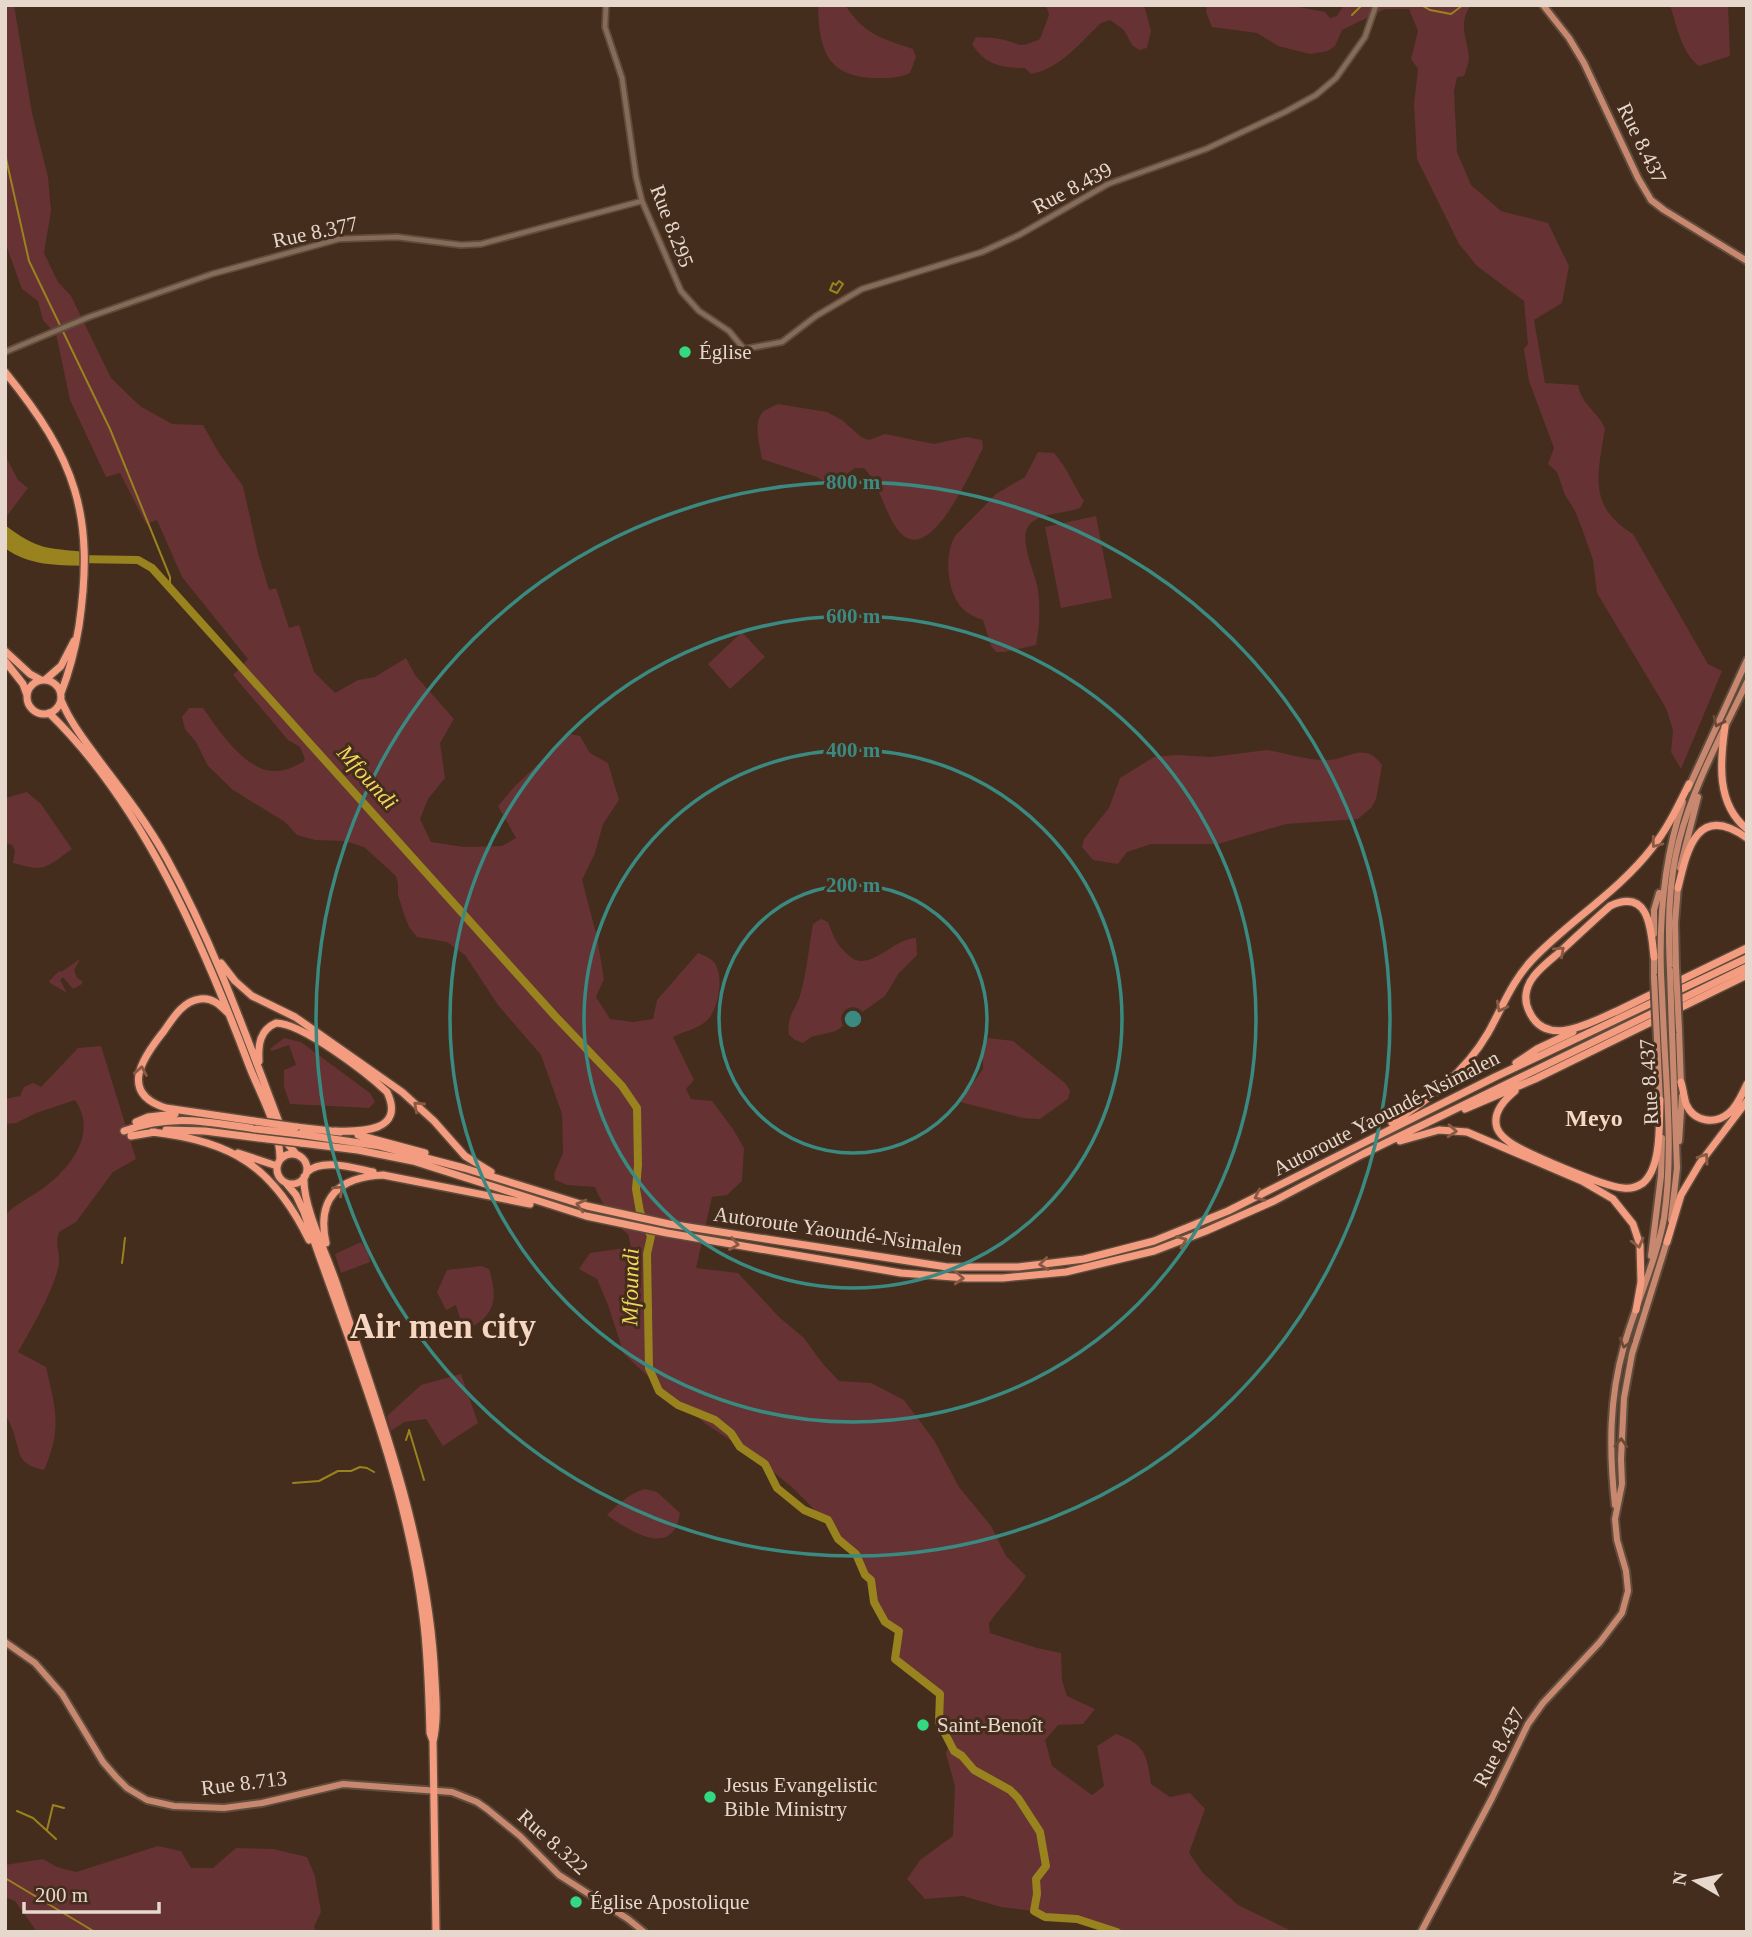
<svg xmlns="http://www.w3.org/2000/svg" width="1752" height="1937" font-family="'Times New Roman',serif">
  <rect width="100%" height="100%" fill="#442d1c"/>
  <!-- green -->
  <path fill="#663234" d="M5,5h9l18,108 16,64 3,34 -7,42 14,29 13,14 40,82 29,28 32,18 31,1 16,28 24,33 15,67 11,37 7,-2 13,40 10,-3 15,47 21,21 23,-13 17,-3 31,-19 9,17 39,44 -14,24 5,35 -17,21 -8,20 11,23 33,5 38,-1 14,-8 -18,-32 17,-20 55,-52 10,2 10,17 18,10 11,37 -16,24 -8,29 -13,27 15,57 7,42 -8,18 14,22 23,3 20,-3 4,-19 41,-47c7,3 14,5 18,12 8,15 2,48 -12,58 -8,6 -22,9 -31,14l21,43 -8,9 5,10 21,2 21,28 11,19 -2,33 -15,14 -15,2 -16,71 42,5 42,45 23,19 20,27 16,17 32,2 33,17 30,40 25,47 32,39 15,30 20,20c-11,18 -25,30 -37,47l1,10 47,15 24,5 1,28 5,15 28,13 -12,15 -25,1 -13,15 7,26 40,29 12,-9 -7,-40 19,-12c29,10 31,21 35,50l19,13 20,-4 15,16 -16,44 14,20 35,32 56,27h-182l-35,-13 -32,-2 -11,-6 -33,-4 -38,-11 -38,3 -18,-20 13,-19 33,-24 2,-50 -9,-32 3,-12 -10,-20 1,-28 -45,-35 4,-28 -14,-9 -11,-20 -3,-23 -52,-65 -26,-26 -43,-35 -44,-29 -41,-32 -41,-38 -16,-49 -11,-26 -18,-10 11,-16 41,-6 -3,-13c-10,-6 -29,-35 -33,-47l-28,-2 -12,-5 -1,-6 9,-21 -1,-39 -21,-59 -43,-50 -33,-50 -18,-13 -30,-5 -8,-10 -5,-13 -6,-19v-11l-2,-8 -32,-29 -19,-6 -30,-1 -18,-5 -12,-13 -52,-32 -25,-24 -12,-24 -11,-13 -3,-12 7,-9h14c16,22 43,65 74,63 9,0 18,-5 26,-9l2,-3 -5,-12 -12,-7 -55,-65 15,-16 -66,-82 -25,-57 -11,4 -26,-51 -14,4 -36,-77 -15,-71 -5,-1 -7,-8 -5,-19 -16,-12 -17,-47z
    M818,5h27c20,30 36,33 68,44l3,8 -6,16c-11,5 -21,5 -32,5 -51,0 -59,-28 -60,-73z
    M1046,5h98l7,26 -4,17 -8,2 -7,-5 -8,-15 -14,-10 -9,3c-20,19 -41,46 -70,51l-6,-6c-23,0 -40,-3 -53,-24l4,-7c7,1 16,0 24,2 22,4 16,11 40,0l9,-24z
    M1207,5h82l36,7 5,6 7,-2 7,-11h127c-14,20 -3,34 -2,53 0,6 -3,12 -5,18l-7,1 -3,14 3,61 14,33 30,26 47,12 21,43 -7,37 -28,17 11,63 33,2c4,20 19,26 27,43 -7,46 -18,78 28,106l75,130 14,7 -41,98 -10,-17 2,-22 -7,-22 -69,-115 -4,-33 -9,-26 -9,-23 -10,-16 -8,-23 -9,-8 6,-16 -25,-67 -5,-32 4,-5 -4,-43 -47,-35 -18,-22 -42,-85 -3,-55 4,-35 -7,-10 7,-28 -9,-22h-24l-43,21 -7,16 -7,5 -18,3 -32,-8 -21,-13 -45,-6 -6,-15z
    M1670,5h58l2,51 -31,10c-18,-14 -22,-40 -29,-61z
    M778,404l49,8 15,8 19,17 8,3 16,-6 49,10 32,-7 16,3 1,8c-12,22 -56,129 -88,78 -12,-19 -16,-42 -31,-58h-9l-24,18 -14,-9 -55,-18c-2,-12 -9,-35 0,-46 3,-4 11,-6 16,-9z
    M1038,452l16,1c13,14 19,32 30,48l-4,7c-16,6 -34,4 -48,14 -17,13 4,51 6,68 2,19 2,36 -2,55l-32,7h-8l-5,-6 -8,-26c-5,-2 -11,-4 -15,-7 -21,-13 -25,-57 -13,-77l41,-42 29,-17z
    M5,455l13,25 10,8 -21,28z
    M1096,516l16,82 -51,10 -16,-81z
    M742,632l23,25 -35,32 -22,-25z
    M1267,750c18,3 43,11 60,10 21,0 37,-20 55,5l-6,34 -4,8 -14,12 -72,5 -68,20h-67l-24,8 -9,12 -25,-4 -11,-13 2,-8 25,-31 11,-30 34,-21 23,-2 34,2z
    M27,792l14,12 31,45c-28,20 -26,23 -59,14l2,-13 -3,-5 -7,-2v-45z
    M821,919l7,3c7,18 9,24 24,36 18,13 43,-20 64,-20l1,17 -18,18 -14,23 -49,35 -25,6 -8,6 -8,-3 -6,-5c-3,-20 8,-26 12,-43 6,-22 8,-46 12,-68z
    M80,959l-6,11 3,8 5,3v3l-9,5 -10,-12 -3,3 7,13 -17,-10 -1,-2 10,-10 2,1z
    M284,1038l17,4 69,51 5,9 -6,6 -79,-4 -6,-17v-17l12,-5 -7,-20 -17,6 -2,-2z
    M988,1038l25,3 52,42 5,7 -2,9 -28,20 -17,-1 -63,-16 23,-33v-24z
    M101,1046l35,113 -23,13 -37,50 -17,10c-4,14 0,15 0,27 1,21 -30,74 -41,93l28,15c10,43 16,62 -2,103 -26,-6 -23,-13 -30,-36 -2,-7 -6,-14 -9,-21v-198c10,-10 19,-14 31,-22 30,-19 64,-58 39,-93l-39,13 -20,10 -11,1v-25l15,-3 4,-9 9,-4 8,4 37,-39z
    M361,1242l7,10 2,10 -29,11 -6,-19z
    M481,1266l8,3c9,29 7,46 -21,60l-6,-4 -6,-20 -10,5 -9,-18 10,-22z
    M461,1374l17,49 -35,23 -17,-27 -22,3 -13,9 -4,-15 34,-31z
    M645,1489l12,3 23,21c-7,46 -49,19 -73,2 11,-11 23,-22 38,-26z
    M158,1846l23,5 10,17h22l23,-20 37,1 34,8 8,19 6,36 -7,15 3,5h-280l-22,-31 -10,-4v-32l38,-6 14,8 19,5z"/>
  <!-- water -->
  <path fill="#98831f" d="M5,525c33,25 41,23 81,27l-1,14c-28,-1 -56,0 -80,-18z"/>
  <g fill="none" stroke-linecap="round" stroke-linejoin="round">
    <!-- stream -->
    <path stroke="#98831f" stroke-width="2" d="M1421,5l9,5 21,4 12,-9
      M1352,15l10,-10
      M5,154l24,107 81,168 60,148v11
      M839,281l4,3 -6,9 -7,-3 3,-7 3,2z
      M124,1246l1,-8
      M122,1263l2,-16
      M409,1430l15,50
      M406,1440l3,-9
      M293,1483l26,-2 19,-10h13l9,-4 7,1 7,4
      M17,1811l16,7 23,21
      M47,1830l6,-25 11,3
      M5,1878l90,54"/>
    <!-- river -->
    <path stroke="#98831f" stroke-width="8" d="M77,559l61,1 14,8 403,448 67,70 15,22 1,57 -2,24 4,23 11,24 -4,18 2,114 10,23 19,14 37,15 16,13 9,14 25,17 12,24 27,22 24,10 10,19 18,15 9,21 6,5 3,22 11,20 14,9 -4,28 45,35 -1,28 15,29 8,5 12,14 36,20 8,8 22,34 6,34 -10,13 1,15 -3,17 11,6 32,2 40,13"/>
    <!-- minor casing -->
    <g stroke="#5f4c3c" stroke-width="8">
      <path id="minor" d="M606,5l-1,22 17,51 14,99 6,24 39,90 18,20 30,20 15,18 38,-7 34,-26 46,-27 120,-37 37,-17 89,-51 98,-35 79,-37 31,-17 20,-17 29,-41 11,-32
        M5,352l84,-35 123,-43 127,-35 58,-2 64,8 20,-1 161,-43"/>
    </g>
    <!-- major casing -->
    <g stroke="#5f4c3c" stroke-width="10">
      <path id="major" d="M1543,5l26,33 15,25 54,115 13,22 13,10 83,51
        M1688,789l59,-129
        M1680,868l18,-71
        M1654,934v-24l5,-17
        M1654,955v22
        M1676,967l-1,-44 3,-37
        M1670,970c-2,-43 -2,-86 9,-129 14,-55 43,-107 68,-159
        M1661,974c-2,-59 3,-115 22,-172
        M1679,1030l2,55
        M1657,1038l3,65
        M1679,1141l3,-45
        M1671,1220l6,-52 -5,-135
        M1651,1256l10,-80 1,-38
        M1615,1505c-6,-55 -6,-106 9,-159 12,-43 32,-84 40,-128 9,-61 3,-122 0,-182
        M5,1642l30,21 27,31 41,68 13,15 11,11 20,12 27,6 50,2 38,-5 81,-19 109,8 25,10 10,7 33,27 39,39 69,44 16,13
        M1421,1932l71,-134 36,-74 15,-21 57,-61 22,-29 6,-22 -2,-20 -9,-31 -2,-21 7,-35 -1,-25 3,-61 8,-44 36,-116"/>
    </g>
    <!-- highway casing -->
    <g stroke="#5f4c3c" stroke-width="10">
      <path id="highway" d="M5,372c71,87 90,143 74,254 -4,24 -9,44 -18,67
        M5,651l25,23 11,6
        M5,661l18,23 4,11
        M45,680l16,-14 13,-25
        M27 697a17 17 0 1 1 34 0a17 17 0 1 1-34 0Z
        M61,700c10,24 25,42 40,63 23,30 48,63 66,96 50,91 83,188 120,284l9,11
        M49,713c95,92 155,233 201,355 11,28 30,60 30,91
        M1725,727c-5,35 -9,77 22,102
        M1678,888c9,-38 19,-86 69,-50
        M221,963l14,18 17,15 43,21 107,75 32,29 31,35 26,16
        M1619,1010c-26,11 -73,40 -90,1 -6,-12 -3,-25 5,-35 8,-10 19,-18 28,-26 16,-15 32,-30 48,-44 40,-19 41,25 44,51
        M1615,1012l132,-64
        M228,1013c-8,-8 -16,-16 -28,-14 -17,2 -27,19 -36,32 -21,26 -46,62 2,77l88,13
        M259,1061c-1,-17 1,-31 17,-38 26,0 91,50 111,69 19,40 -27,40 -52,39
        M1516,1063l21,-14 36,-17
        M1681,1082c2,7 3,15 5,22 8,18 29,21 43,9 9,-8 13,-19 18,-29
        M1515,1091c-11,9 -23,22 -18,37 2,5 7,10 11,13 14,11 97,46 115,47 7,1 14,-1 20,-5 19,-16 16,-61 17,-83
        M1465,1109l70,-30 212,-104
        M136,1122l12,-5 27,-3
        M1392,1123c38,-25 72,-49 96,-90 14,-25 24,-52 44,-73 37,-39 87,-69 120,-112 16,-20 26,-42 37,-64
        M296,1127l44,5
        M166,1130l39,1 54,7
        M124,1131c49,-18 83,-9 132,-2
        M152,1132c81,9 121,35 157,108
        M299,1134l81,12 84,22 123,38 82,18 278,43h71l34,-4 32,-4 70,-18 74,-30 267,-134 252,-119
        M358,1135l67,18
        M131,1136l24,-4
        M1400,1141l39,-11 28,2 115,49 31,18 20,25 7,21 1,37 -5,28
        M301,1143l57,7 55,11 173,55 81,17 234,40 65,5h37l63,-6 88,-21 52,-20 68,-30 89,-47 384,-187
        M238,1153l39,13
        M277 1169a15 15 0 1 1 30 0a15 15 0 1 1-30 0Z
        M307,1172c16,-14 47,-4 66,0
        M304,1177c-2,29 25,82 34,111 41,123 87,245 96,375 1,26 5,53 -1,79l3,190
        M286,1183l10,12 8,17c45,132 102,264 119,404 5,38 6,78 7,117l3,8
        M1667,1242l14,-47 19,-32 47,-62
        M326,1243c-10,-46 14,-66 57,-68l147,29"/>
    </g>
    <!-- minor -->
    <use href="#minor" stroke="#866b58" stroke-width="4.5"/>
    <!-- major -->
    <use href="#major" stroke="#c88870" stroke-width="6"/>
    <!-- highway -->
    <use href="#highway" stroke="#f49c80" stroke-width="7"/>
    <!-- major-bridge casing -->
    <g stroke="#5f4c3c" stroke-width="10" stroke-linecap="butt">
      <path id="major-bridge" d="M1676,967l3,63
        M1670,970l2,63
        M1661,974l3,62
        M1654,977l3,61"/>
    </g>
    <!-- highway-bridge casing -->
    <g stroke="#5f4c3c" stroke-width="10" stroke-linecap="butt">
      <path id="highway-bridge" d="M254,1121l42,6
        M256,1129l43,5
        M259,1138l42,5"/>
    </g>
    <!-- major-bridge -->
    <use href="#major-bridge" stroke="#c88870" stroke-width="6"/>
    <!-- highway-bridge -->
    <use href="#highway-bridge" stroke="#f49c80" stroke-width="7"/>
  </g>
  <!-- one-way arrows -->
  <defs><path id="oneway-chevron" d="M-2-3.5L2.5 0L-2 3.5" fill="none" stroke-width="1.6" stroke-linecap="round" stroke-linejoin="round" transform="scale(1.75)"/></defs>
  <g stroke="#6c4835">
    <use href="#oneway-chevron" transform="translate(1718 722) rotate(115)"/>
    <use href="#oneway-chevron" transform="translate(1625 1343) rotate(106)"/>
    <use href="#oneway-chevron" transform="translate(1621 1443) rotate(-88)"/>
  </g>
  <g stroke="#8a5944">
    <use href="#oneway-chevron" transform="translate(1656 843) rotate(127)"/>
    <use href="#oneway-chevron" transform="translate(1560 951) rotate(-42)"/>
    <use href="#oneway-chevron" transform="translate(1501 1007) rotate(118)"/>
    <use href="#oneway-chevron" transform="translate(141 1071) rotate(-80)"/>
    <use href="#oneway-chevron" transform="translate(418 1106) rotate(-138)"/>
    <use href="#oneway-chevron" transform="translate(1452 1131) rotate(4)"/>
    <use href="#oneway-chevron" transform="translate(1704 1158) rotate(-56)"/>
    <use href="#oneway-chevron" transform="translate(339 1190) rotate(-42)"/>
    <use href="#oneway-chevron" transform="translate(1259 1196) rotate(155)"/>
    <use href="#oneway-chevron" transform="translate(581 1205) rotate(-165)"/>
    <use href="#oneway-chevron" transform="translate(1182 1241) rotate(-21)"/>
    <use href="#oneway-chevron" transform="translate(1638 1243) rotate(75)"/>
    <use href="#oneway-chevron" transform="translate(734 1244) rotate(10)"/>
    <use href="#oneway-chevron" transform="translate(1044 1264) rotate(173)"/>
    <use href="#oneway-chevron" transform="translate(959 1278) rotate(3)"/>
  </g>
  <!-- distance rings -->
  <g fill="none" stroke="#3a8a81" stroke-width="3.5">
    <circle cx="853" cy="1019" r="134"/>
    <circle cx="853" cy="1019" r="269"/>
    <circle cx="853" cy="1019" r="403"/>
    <circle cx="853" cy="1019" r="537"/>
  </g>
  <!-- markers -->
  <g fill="#33d882" stroke="#442d1c" stroke-width="2.5">
    <circle cx="685" cy="352" r="7"/>
    <circle cx="923" cy="1725" r="7"/>
    <circle cx="710" cy="1797" r="7"/>
    <circle cx="576" cy="1902" r="7"/>
  </g>
  <g text-anchor="middle" stroke-width="6" stroke-linejoin="round" paint-order="stroke">
    <!-- street labels -->
    <g font-size="21" fill="#e7d8cd" stroke="#442d1c">
      <text transform="translate(1642 143) rotate(64)" y="7">Rue 8.437</text>
      <text transform="translate(1072 188) rotate(-28)" y="7">Rue 8.439</text>
      <text transform="translate(672 226) rotate(69)" y="7">Rue 8.295</text>
      <text transform="translate(315 232) rotate(-12)" y="7">Rue 8.377</text>
      <text transform="translate(1649 1082) rotate(-93)" y="7">Rue 8.437</text>
      <text transform="translate(1386 1113) rotate(-27)" y="7">Autoroute Yaoundé-Nsimalen</text>
      <text transform="translate(838 1231) rotate(8)" y="7">Autoroute Yaoundé-Nsimalen</text>
      <text transform="translate(1499 1747) rotate(-62)" y="7">Rue 8.437</text>
      <text transform="translate(244 1783) rotate(-7)" y="7">Rue 8.713</text>
      <text transform="translate(553 1842) rotate(42)" y="7">Rue 8.322</text>
    </g>
    <!-- poi labels -->
    <g font-size="21" fill="#e7d8cd" stroke="#442d1c" text-anchor="start">
      <text x="699" y="359">Église</text>
      <text x="937" y="1732">Saint-Benoît</text>
      <text x="724" y="1792">Jesus Evangelistic<tspan x="724" dy="24">Bible Ministry</tspan></text>
      <text x="590" y="1909">Église Apostolique</text>
    </g>
    <!-- water labels -->
    <g font-size="23" font-style="italic" fill="#f3d75a" stroke="#442d1c">
      <text transform="translate(368 777) rotate(48)" y="8">Mfoundi</text>
      <text transform="translate(630 1287) rotate(-89)" y="8">Mfoundi</text>
    </g>
    <!-- quarter labels -->
    <g font-size="24" font-weight="bold" fill="#f6d7c2" stroke="#442d1c">
      <text x="1594" y="1126">Meyo</text>
    </g>
    <!-- town labels -->
    <g font-size="35" font-weight="bold" fill="#f6d7c2" stroke="#442d1c">
      <text x="443" y="1338">Air men city</text>
    </g>
  </g>
  <circle cx="853" cy="1019" r="10" fill="#3a8a81" stroke="#442d1c" stroke-width="3.5"/>
  <g font-size="21" text-anchor="middle" font-weight="bold" fill="#3a8a81" stroke="#442d1c" stroke-width="6" stroke-linejoin="round" paint-order="stroke">
    <text x="853" y="489">800 m</text>
    <text x="853" y="623">600 m</text>
    <text x="853" y="757">400 m</text>
    <text x="853" y="892">200 m</text>
  </g>
  <!-- border -->
  <rect width="1752" height="1937" fill="none" stroke="#e7d8cd" stroke-width="14"/>
  <!-- north arrow -->
  <g transform="translate(1696 1881) rotate(279)" stroke="#442d1c" stroke-width="5" paint-order="stroke">
  <path d="M0-5L12 26L0 18L-12 26Z" fill="#e7d8cd"/>
  <text y="-10" font-size="19" font-weight="bold" text-anchor="middle" fill="#e7d8cd">N</text>
  </g>
  <!-- scale -->
  <path d="M24 1902v10h135v-10" fill="none" stroke="#e7d8cd" stroke-width="3.5"/>
  <text x="35" y="1902" font-size="21" fill="#e7d8cd" stroke="#442d1c" stroke-width="5" paint-order="stroke">200 m</text>
</svg>
